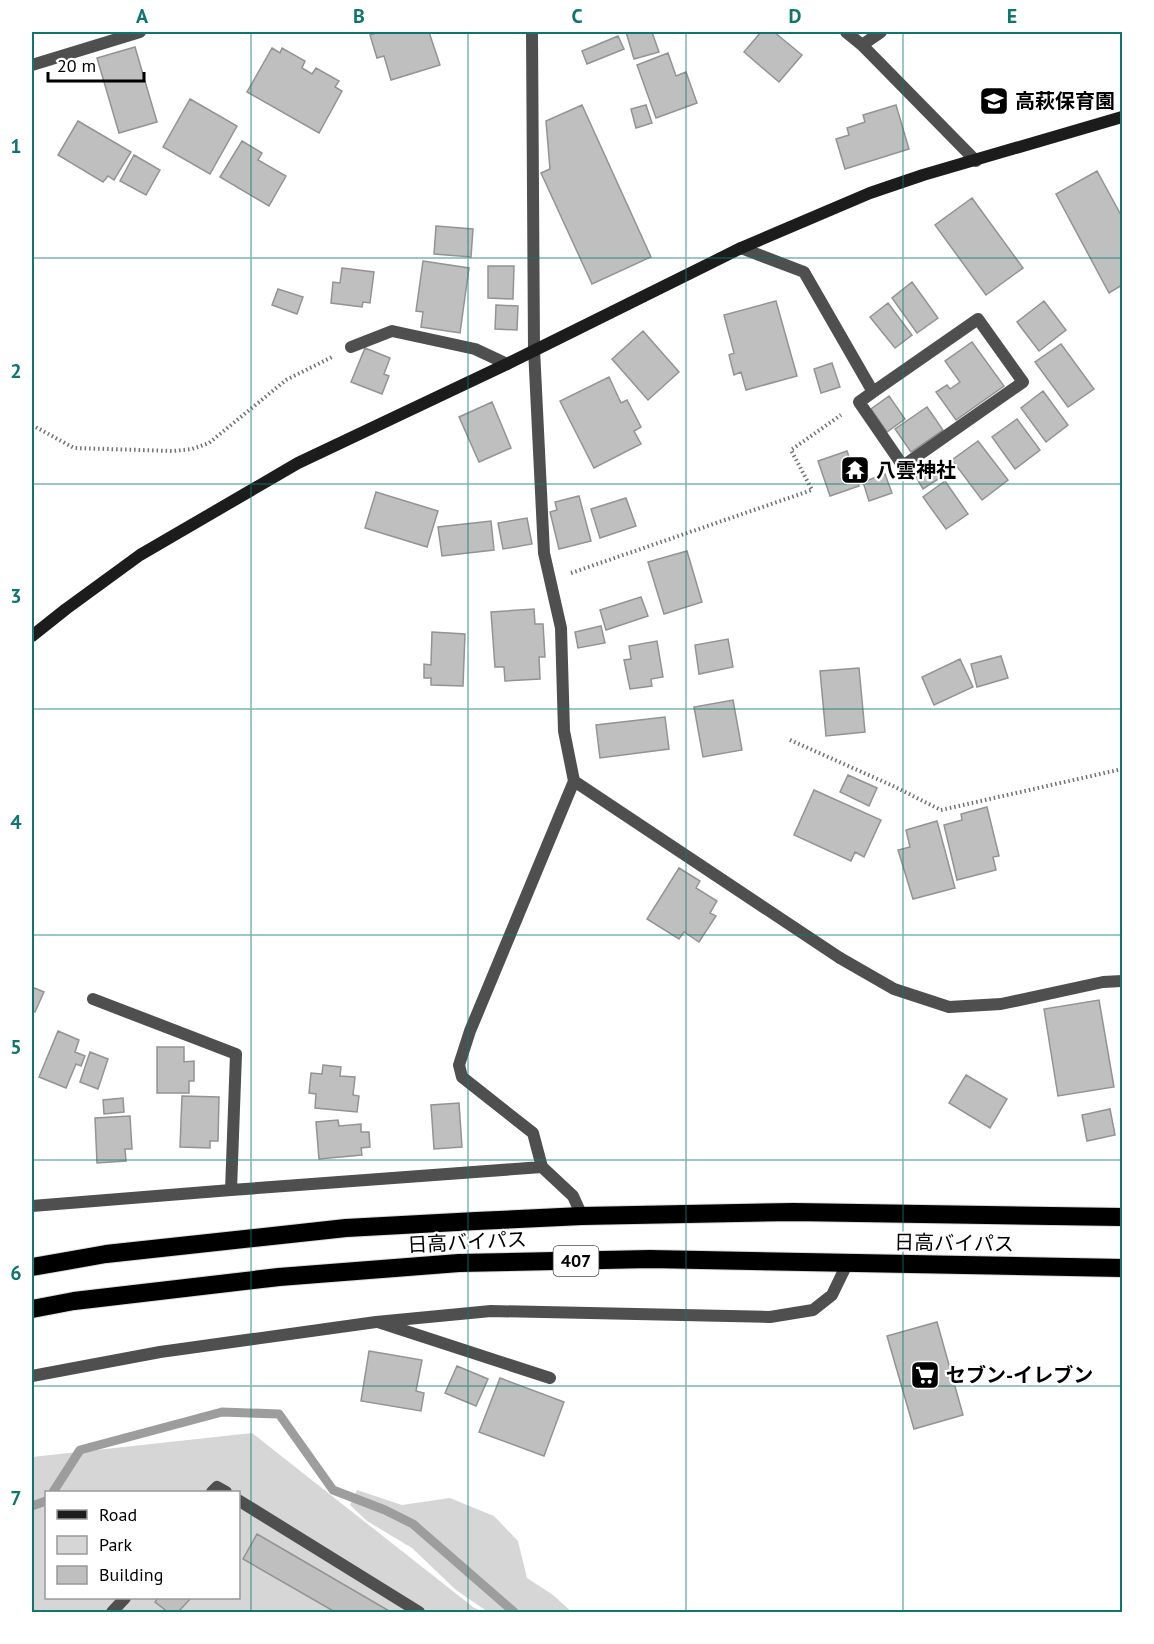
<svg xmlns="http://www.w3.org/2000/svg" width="1154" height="1644" font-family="'PT Sans','Noto Sans JP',sans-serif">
  <rect width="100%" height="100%" fill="#fff"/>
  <!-- green -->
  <path fill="#d6d6d6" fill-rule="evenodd" d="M252,1433l221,174 10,5h-451v-155zM46,1492h192v106h-192z
    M357,1490l45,15 48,-7 44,18 24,25 9,37 26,17 19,17h-84l-32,-22 -44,-42 -45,-27 -17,-16z"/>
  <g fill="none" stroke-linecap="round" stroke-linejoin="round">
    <!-- stream -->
    <path stroke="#9d9d9d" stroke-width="9" d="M53,1492l27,-42 142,-38 57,2 54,76 52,20 28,14 101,88
      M32,1506l14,-5"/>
  </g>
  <!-- building -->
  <path fill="#bfbfbf" stroke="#939393" stroke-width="1.5" d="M375,32h54l11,33 -49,15 -7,-24 -7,2 -7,-23 6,-2z
    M626,32h26l7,20 -25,7z
    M761,32h13l28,23 -23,27 -35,-30z
    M618,36l6,13 -37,15 -5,-13z
    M135,47l22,75 -38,11 -22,-75z
    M272,48l8,5 2,-5 23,13 -3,7 10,6 4,-6 23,13 -4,6 7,4 -23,42 -72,-41z
    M668,53l8,23 10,-4 11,31 -41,15 -19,-53z
    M190,99l47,27 -27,48 -47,-27z
    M582,105l69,152 -59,27 -51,-111 9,-4 -4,-48z
    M646,105l6,18 -16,5 -5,-19z
    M896,105l13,44 -64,20 -9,-30 13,-4 -2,-7 18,-6 -2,-7z
    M78,121l53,31 -17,28 -6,-4 -5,6 -45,-27z
    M242,141l20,12 -4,7 28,16 -17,30 -49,-29z
    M134,155l26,15 -14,25 -26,-14z
    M1097,171l25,46v68l-13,8 -53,-99z
    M972,198l51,70 -37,27 -51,-70z
    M436,226l37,3 -2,28 -37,-3z
    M423,261l46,7 -9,65 -39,-6 2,-15 -7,-1z
    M488,266h26l-1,33 -25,-1z
    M342,268l32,4 -4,31 -7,-1 -1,5 -31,-4 2,-21 7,1z
    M912,282l26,36 -21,15 -25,-35z
    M278,289l25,8 -6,17 -25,-9z
    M776,301l21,75 -51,14 -5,-18 -7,3 -5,-20 5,-2 -10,-38z
    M1044,301l22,29 -27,21 -22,-29z
    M888,303l24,32 -17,13 -25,-31z
    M496,305l22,1 -1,24 -22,-1z
    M643,331l36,41 -31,28 -36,-41z
    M972,342l32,44 -48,34 -20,-28 11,-7 3,4 10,-7 -15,-21z
    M1061,344l33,45 -26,18 -33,-45z
    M365,348l25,10 -6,16 5,2 -7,18 -31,-12z
    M832,363l8,24 -19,6 -7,-24z
    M609,377l12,26 6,-3 14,27 -7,4 7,13 -47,24 -34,-67z
    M1043,391l25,34 -22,17 -25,-34z
    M889,396l16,23 -18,13 -16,-23z
    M492,402l19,46 -32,14 -20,-45z
    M927,407l16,23 -32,22 -16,-23z
    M1017,419l23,31 -25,19 -23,-32z
    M978,441l30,39 -26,20 -30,-40z
    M847,451l12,35 -29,10 -12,-35z
    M935,464l8,12 -20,13 -7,-12z
    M885,474l7,19 -23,8 -6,-19z
    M945,481l23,33 -22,15 -23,-32z
    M376,492l62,19 -11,36 -62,-19z
    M579,496l12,45 -32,8 -9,-37 7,-2 -2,-8z
    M626,498l10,28 -36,12 -9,-29z
    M527,518l5,26 -29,5 -5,-26z
    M491,521l3,29 -52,6 -4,-29z
    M687,551l15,51 -38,12 -16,-52z
    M641,597l7,19 -42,14 -6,-20z
    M534,609l1,15h8l2,33h-6l1,22 -35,2 -1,-14h-9l-4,-55z
    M601,626l4,17 -27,5 -3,-16z
    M432,632l33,2 -2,52 -32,-1v-7h-7v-14l7,1z
    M728,639l5,28 -34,7 -4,-29z
    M657,641l6,36 -12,2 1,7 -22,3 -6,-29 7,-1 -2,-13z
    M1001,656l7,22 -31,9 -6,-23z
    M960,659l13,28 -39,18 -12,-28z
    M859,668l6,64 -39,4 -6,-65z
    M733,700l9,50 -39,7 -9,-50z
    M665,717l4,32 -69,9 -4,-33z
    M848,775l29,13 -8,18 -29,-14z
    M814,790l67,30 -17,37 -9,-5 -4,9 -57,-26z
    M987,807l12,49 -6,1 3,13 -39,10 -13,-55 18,-5 -1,-6z
    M937,821l18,67 -42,11 -15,-49 12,-3 -4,-17z
    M679,868l21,13 -4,7 21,13 -7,12 6,3 -17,26 -15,-10 -5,7 -32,-20z
    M32,987l12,5 -9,20 -3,-2z
    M1099,1000l15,87 -56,9 -14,-87z
    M58,1031l21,9 -4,12 10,4 -4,10 -5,-2 -10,24 -27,-11z
    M157,1047h27v15l10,-1v20h-5v12h-32z
    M90,1052l18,7 -10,30 -18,-7z
    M323,1065l18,2 -1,9 15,1 -2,18 6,1 -2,16 -42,-4 1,-14 -7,-1 2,-20 11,1z
    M966,1075l41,24 -17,29 -41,-25z
    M182,1096l37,1 -1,44h-8v7l-30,-1z
    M123,1098l1,14 -20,2 -1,-14z
    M459,1103l3,44 -28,2 -3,-44z
    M1110,1109l5,26 -28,6 -5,-26z
    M130,1116l2,33h-7l1,12 -29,2 -2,-45z
    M338,1120l1,6 22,-2v8h8l1,15 -9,1 1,7 -43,4 -3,-37z
    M937,1322l26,93 -49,14 -27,-93z
    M369,1351l53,9 -6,31 8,2 -3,18 -60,-10z
    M457,1366l31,13 -12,27 -31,-13z
    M500,1378l64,24 -20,54 -65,-24z
    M257,1534l134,78h-56l-92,-53z
    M158,1598h33l-13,14h-10l-13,-10z"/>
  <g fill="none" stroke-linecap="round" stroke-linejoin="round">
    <!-- highway casing -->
    <g stroke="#dbdbdb" stroke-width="20">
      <path id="highway" d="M32,1267l74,-13 240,-26 130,-7 106,-5 212,-4 328,5
        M32,1309l42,-8 205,-24 180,-14 191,-4 472,9"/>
    </g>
    <!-- path -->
    <path stroke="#717171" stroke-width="4" stroke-dasharray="1.5 3" stroke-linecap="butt" d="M32,425l42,23 99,3 19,-2 17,-6 77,-63 46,-23
      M571,573l241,-83 -21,-40 50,-35
      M790,740l101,45 50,25 181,-41"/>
    <!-- lane -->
    <path stroke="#4f4f4f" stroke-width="12" d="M351,347l41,-16 83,18 32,15
      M840,958l54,31 55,18 52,-3 102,-22 19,-1
      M378,1322l172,56
      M212,1492l5,-5 9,5
      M238,1500l181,112
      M112,1612l13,-14"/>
    <!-- street -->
    <path stroke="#4f4f4f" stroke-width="12" d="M532,32l2,317 10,204 17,75 3,103 10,50 266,177
      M846,32l16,13 114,116
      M862,45l19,-13
      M32,65l108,-33
      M741,248l63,24 69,120 -14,10 44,64 120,-84 -45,-63 -105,73
      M93,999l143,55 -5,136
      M542,1167l-9,-34 -71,-56 -3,-12 11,-34 104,-250
      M32,1206l199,-16 311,-23 31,29 9,20
      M32,1376l128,-24 216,-30 115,-11 279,6 43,-7 19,-15 15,-31"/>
    <!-- secondary -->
    <path stroke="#1c1c1c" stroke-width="12" d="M32,636l34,-27 74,-54 158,-92 209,-99 234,-116 129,-55 53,-18 199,-58"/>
    <!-- highway -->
    <use href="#highway" stroke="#000" stroke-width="18"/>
  </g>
  <!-- grid -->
  <path fill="none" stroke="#0f766e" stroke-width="1.5" stroke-opacity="0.55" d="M251,32v1580M468,32v1580M686,32v1580M903,32v1580M32,258h1090M32,484h1090M32,709h1090M32,935h1090M32,1160h1090M32,1386h1090"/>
  <!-- icons -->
  <defs>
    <g id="school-square" transform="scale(1.5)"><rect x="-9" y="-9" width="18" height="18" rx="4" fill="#000" stroke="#fff"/><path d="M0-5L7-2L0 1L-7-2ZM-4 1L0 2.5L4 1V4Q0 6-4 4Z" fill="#fff"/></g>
    <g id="temple-square" transform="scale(1.5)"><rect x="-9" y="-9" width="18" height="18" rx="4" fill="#000" stroke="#fff"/><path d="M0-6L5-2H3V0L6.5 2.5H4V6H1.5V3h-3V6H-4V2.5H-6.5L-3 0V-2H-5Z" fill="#fff"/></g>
    <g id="supermarket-square" transform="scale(1.5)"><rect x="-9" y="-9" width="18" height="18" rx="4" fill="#000" stroke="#fff"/><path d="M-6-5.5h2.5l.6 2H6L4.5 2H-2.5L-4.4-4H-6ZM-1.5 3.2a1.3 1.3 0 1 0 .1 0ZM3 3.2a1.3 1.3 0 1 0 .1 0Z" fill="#fff"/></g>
  </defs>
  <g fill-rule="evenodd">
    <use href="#school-square" x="994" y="101"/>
    <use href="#temple-square" x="855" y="470"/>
    <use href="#supermarket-square" x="925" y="1375"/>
  </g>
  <g text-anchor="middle" stroke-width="4.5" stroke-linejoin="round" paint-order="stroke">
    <!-- shield labels -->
    <rect fill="#fff" stroke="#4c4c4c" stroke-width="1.5" x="553.5" y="1246" width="45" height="30" rx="4.5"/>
    <g font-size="18" font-weight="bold" fill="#000">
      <text x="576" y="1267">407</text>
    </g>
    <!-- poi labels -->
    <g font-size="20" font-weight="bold" fill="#000" stroke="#fff" text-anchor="start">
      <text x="1015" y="108">高萩保育園</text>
      <text x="876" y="477">八雲神社</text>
      <text x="946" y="1382">セブン-イレブン</text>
    </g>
    <!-- street labels -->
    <g font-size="20" fill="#000" stroke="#fff">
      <text transform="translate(467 1242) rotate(-3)" y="7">日高バイパス</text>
      <text transform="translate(954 1243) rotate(1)" y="7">日高バイパス</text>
    </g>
  </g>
  <!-- border -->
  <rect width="1154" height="1644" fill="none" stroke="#ffffff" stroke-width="66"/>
  <!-- legend -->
  <rect x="45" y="1491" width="195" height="108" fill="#ffffff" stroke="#999999" stroke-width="1.5"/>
  <rect x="57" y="1510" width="30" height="9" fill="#1c1c1c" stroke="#999999" stroke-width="1.5"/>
  <text x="99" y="1521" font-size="18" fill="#000000">Road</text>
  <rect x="57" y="1536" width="30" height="18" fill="#d6d6d6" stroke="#999999" stroke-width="1.5"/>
  <text x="99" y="1551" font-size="18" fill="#000000">Park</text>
  <rect x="57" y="1566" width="30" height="18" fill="#bfbfbf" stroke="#999999" stroke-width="1.5"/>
  <text x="99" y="1581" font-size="18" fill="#000000">Building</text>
  <!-- scale -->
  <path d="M48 72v9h96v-9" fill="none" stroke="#000000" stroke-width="3"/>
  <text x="57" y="72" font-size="18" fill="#000000" stroke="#ffffff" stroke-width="4.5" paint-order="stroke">20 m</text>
  <rect x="33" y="33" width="1088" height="1578" fill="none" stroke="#0f766e" stroke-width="2"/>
  <g font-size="20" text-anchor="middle" font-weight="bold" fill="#0f766e">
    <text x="142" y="23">A</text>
    <text x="359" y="23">B</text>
    <text x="577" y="23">C</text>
    <text x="795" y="23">D</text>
    <text x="1012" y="23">E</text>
    <text x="16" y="153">1</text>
    <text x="16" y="378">2</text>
    <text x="16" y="603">3</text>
    <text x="16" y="829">4</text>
    <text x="16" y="1054">5</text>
    <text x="16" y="1280">6</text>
    <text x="16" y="1505">7</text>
  </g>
</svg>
